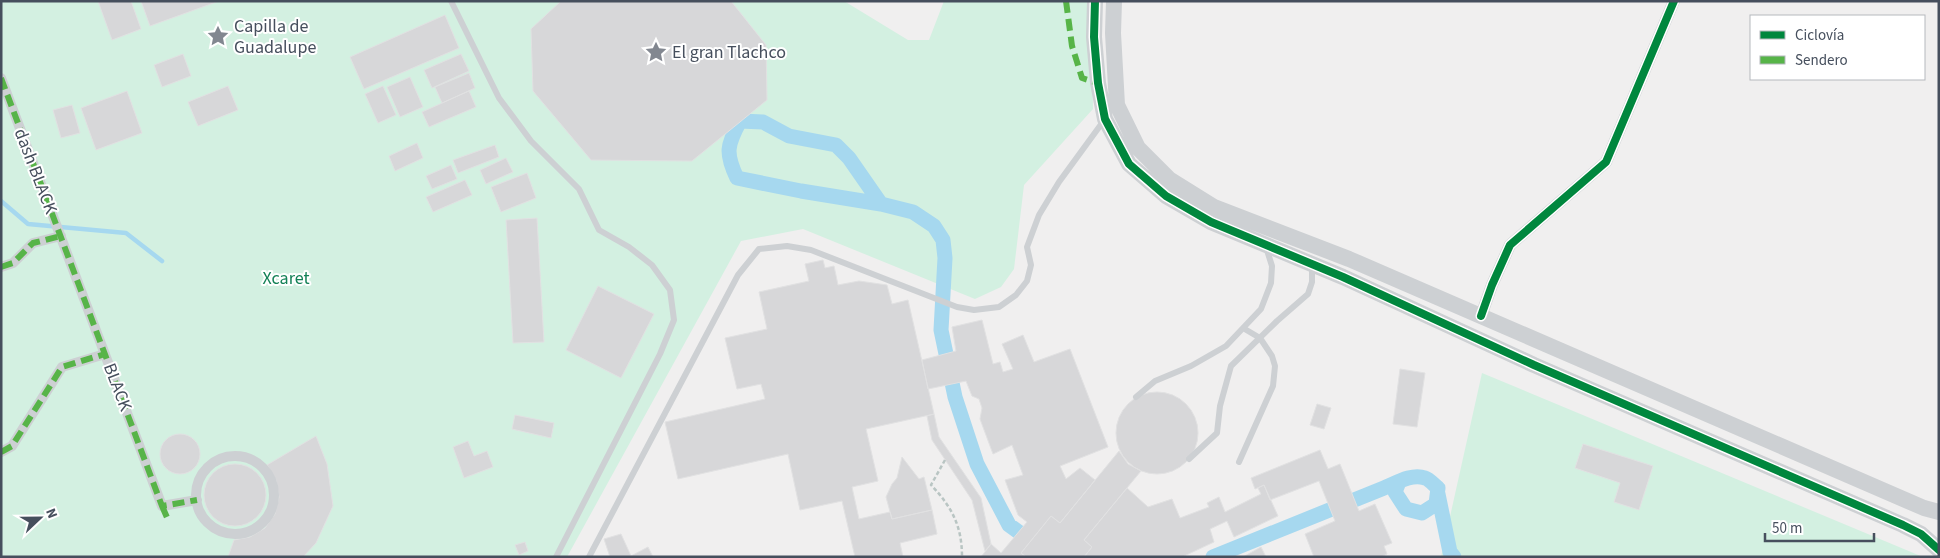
<svg xmlns="http://www.w3.org/2000/svg" width="1940" height="558" font-family="'Source Sans 3',sans-serif">
  <rect width="100%" height="100%" fill="#f0efef"/>
  <!-- green -->
  <path fill="#d3f0e1" d="M1,1h843l64,39h21l15,-39h147l2,108 -69,76 -10,84 -13,18 -26,12 -172,-70 -62,12 -174,316h-566z
    M1482,373l441,184h-482z"/>
  <g fill="none" stroke-linecap="round" stroke-linejoin="round">
    <!-- stream -->
    <path stroke="#a6d8ef" stroke-width="4.5" d="M1,201l27,23 98,9 36,28"/>
    <!-- canal -->
    <path stroke="#a6d8ef" stroke-width="15" d="M881,204l-32,-46 -13,-13 -47,-9 -26,-14 -23,-1c-13,24 -15,32 -3,57l64,13 80,13 32,8 21,14 9,14 2,18 -4,72 14,67 22,67 32,61 26,19
      M1438,494l12,58 4,5
      M1213,557l171,-69c12,-5 28,-15 41,-10 4,1 9,7 13,10l-2,16 -14,9 -16,-4 -11,-17 4,-10"/>
  </g>
  <!-- building -->
  <path fill="#d7d7d9" stroke="#e1e1e2" d="M98,1h33l10,28 -29,11z
    M141,1h78l-69,25z
    M561,1h170l35,44 1,55 -75,61 -101,-1 -58,-69 -2,-62z
    M445,15l14,33 -95,41 -14,-32z
    M183,54l8,22 -29,11 -8,-22z
    M461,54l8,17 -37,17 -8,-18z
    M469,73l6,15 -33,15 -7,-16z
    M410,77l13,30 -23,10 -13,-30z
    M228,86l10,24 -40,16 -10,-24z
    M383,86l13,29 -18,8 -13,-29z
    M127,91l15,42 -46,17 -15,-42z
    M469,91l7,16 -47,20 -7,-15z
    M72,105l8,28 -19,5 -8,-28z
    M417,143l6,15 -28,13 -6,-15z
    M495,145l4,12 -41,16 -5,-13z
    M506,158l7,14 -27,12 -6,-14z
    M451,165l6,14 -25,10 -6,-13z
    M527,173l9,25 -35,14 -10,-25z
    M465,180l7,15 -39,17 -7,-15z
    M537,218l7,124 -31,1 -7,-123z
    M823,260l2,8 9,-2 4,19 21,-4 28,4 5,19 16,-4 26,114 -68,15 12,52 -26,6 7,32 31,-7 2,7 40,-9 5,24 -37,9 3,14h-48l-13,-56 -42,9 -12,-56 -110,25 -13,-57 100,-23 -4,-15 -24,5 -12,-51 42,-9 -8,-37 50,-11 -4,-17z
    M598,286l56,28 -33,64 -55,-28z
    M982,320l11,44 7,-2 3,10 10,-3 -11,-25 21,-9 11,27 36,-13 38,98 -48,19 6,13 14,-11 15,12 -35,43 -9,-7 -30,37 5,4h-45l10,-13 10,9 26,-31 -9,-7 -13,-35 18,-5 -11,-30 -19,9 -13,-35 2,-11 -3,-9 -7,-3 -6,-15 -38,8 -6,-29 34,-9 -4,-24z
    M1400,369l25,4 -8,54 -24,-3z
    M1116 433a41 41 0 1 1 82 0a41 41 0 1 1-82 0Z
    M1317,404l14,4 -7,21 -14,-4z
    M934,414l5,23 42,61 10,46 -6,7 -13,-51 -40,-60 -5,-24z
    M515,415l39,8 -3,15 -39,-9z
    M160 454a20 20 0 1 1 40 0a20 20 0 1 1-40 0Z
    M316,436l11,28 6,42 -17,37 -13,14h-75l6,-17 16,-3 15,-9 10,-14 4,-17 -3,-17 -9,-15z
    M468,441l6,15 13,-5 6,16 -29,11 -11,-31z
    M1583,444l70,22 -14,44 -25,-8 6,-19 -45,-15z
    M1320,450l8,19 12,-5 19,47 16,-7 17,39 -8,3 3,8 -6,3h-67l-9,-23 30,-13 -16,-40 -49,19 -6,-15 -9,4 -4,-11z
    M1119,451l9,13 13,7 -57,69 8,7 -8,10h-58l-5,-4 30,-37 9,7z
    M902,457l17,22 5,-2 8,33 -40,9 -6,-22 6,-13 5,-6z
    M204 495a31 31 0 1 1 62 0a31 31 0 1 1-62 0Z
    M1264,485l14,31 -44,21 -7,-16 -17,8 4,13 -32,15h-98l8,-10 -8,-7 43,-52 21,19 24,-8 8,19 29,-11 -2,-4 12,-6 6,15 36,-18 -3,-6z
    M621,534l10,22 17,-9 5,10h-43l-6,-18z
    M525,542l3,9 -9,4 -4,-10z
    M1261,547l5,10h-23z"/>
  <g fill="none" stroke-linecap="round" stroke-linejoin="round">
    <!-- path -->
    <path stroke="#b9c5c3" stroke-width="2.5" stroke-dasharray="4 2.5" stroke-linecap="butt" d="M945,460l-14,25c21,22 31,41 31,72"/>
    <!-- service -->
    <path stroke="#cdd0d3" stroke-width="6" d="M451,1l48,97 32,43 48,48 20,41 30,17 23,18 18,25 4,30 -14,34 -104,203
      M1136,397l19,-16 36,-15 35,-20 35,-37 10,-26 1,-17 -6,-19
      M1189,459l28,-26 3,-27 11,-40 46,-45 31,-27 4,-12v-16
      M1239,462l34,-76 2,-20 -3,-10 -12,-18 -17,-10
      M589,557l149,-282 21,-26 28,-3 24,4 146,57 17,3 25,-3 17,-12 11,-14 4,-16 -4,-18 12,-32 20,-33 46,-63"/>
    <!-- pedestrian -->
    <path stroke="#cdd0d3" stroke-width="10" d="M1,78l161,428 35,-6
      M1,267l12,-4 20,-20 28,-7
      M1,452l11,-6 50,-79 43,-13
      M196 495a39 39 0 1 1 78 0a39 39 0 1 1-78 0Z"/>
    <!-- minor -->
    <path stroke="#cdd0d3" stroke-width="12" d="M1481,316l11,-31 18,-40 96,-83 68,-161"/>
    <!-- tertiary -->
    <path stroke="#cdd0d3" stroke-width="16" d="M1095,1l-1,36 4,46 7,36 24,45 37,32 45,26 132,55 191,88 369,160 18,9 18,16
      M1114,1l-1,32 4,72 21,43 31,31 45,28 135,52 575,249 15,4"/>
    <!-- quiet -->
    <path stroke="#57b448" stroke-width="6" stroke-dasharray="12 6" stroke-linecap="butt" d="M1066,1l6,45 10,32 16,5
      M1,78l161,428 35,-6
      M1,267l12,-4 20,-20 28,-7
      M1,452l11,-6 50,-79 43,-13
      M162,506l7,16"/>
    <!-- cycleway casing -->
    <g stroke="#fff" stroke-width="11">
      <path id="cycleway" d="M1095,1l-1,36 4,46 7,36 24,45 37,32 45,26 132,55 191,88 369,160 18,9 18,16
        M1481,316l11,-31 18,-40 96,-83 68,-161"/>
    </g>
    <!-- cycleway -->
    <use href="#cycleway" stroke="#00873e" stroke-width="8"/>
  </g>
  <!-- icons -->
  <defs>
    <g id="sight-bare" transform="scale(1.725)"><path d="M0-6L1.8-2.2L6-1.7L2.9 1.2L3.7 5.4L0 3.3L-3.7 5.4L-2.9 1.2L-6-1.7L-1.8-2.2Z" fill="#828790" stroke="#fff" stroke-width="2.5" paint-order="stroke"/></g>
  </defs>
  <g fill-rule="evenodd">
    <use href="#sight-bare" x="218" y="36"/>
    <use href="#sight-bare" x="656" y="52"/>
  </g>
  <g text-anchor="middle" stroke-width="4" stroke-linejoin="round" paint-order="stroke">
    <!-- poi labels -->
    <g font-size="18" fill="#464f5d" stroke="#fff" text-anchor="start">
      <text x="234" y="32">Capilla de<tspan x="234" dy="21">Guadalupe</tspan></text>
      <text x="672" y="58">El gran Tlachco</text>
    </g>
    <!-- street labels -->
    <g font-size="18" fill="#464f5d" stroke="#fff">
      <text transform="translate(36 171) rotate(69)" y="6">dash BLACK</text>
      <text transform="translate(118 387) rotate(69)" y="6">BLACK</text>
    </g>
    <!-- park labels -->
    <g font-size="18" fill="#138156" stroke="#fff">
      <text x="286" y="284">Xcaret</text>
    </g>
  </g>
  <!-- border -->
  <rect width="1940" height="558" fill="none" stroke="#464f5d" stroke-width="5"/>
  <!-- legend -->
  <rect x="1750" y="15" width="175" height="65" fill="#ffffff" stroke="#b5b9be"/>
  <rect x="1760" y="31" width="25" height="8" fill="#00873e" stroke="#b5b9be"/>
  <text x="1795" y="40" font-size="15" fill="#464f5d">Ciclovía</text>
  <rect x="1760" y="56" width="25" height="8" fill="#57b448" stroke="#b5b9be"/>
  <text x="1795" y="65" font-size="15" fill="#464f5d">Sendero</text>
  <!-- north arrow -->
  <g transform="translate(40 518) rotate(68)" stroke="#ffffff" stroke-width="4" paint-order="stroke">
  <path d="M0-4L9 19L0 12L-9 19Z" fill="#464f5d"/>
  <text y="-8" font-size="14" font-weight="bold" text-anchor="middle" fill="#464f5d">N</text>
  </g>
  <!-- scale -->
  <path d="M1765 533v8h109v-8" fill="none" stroke="#464f5d" stroke-width="2.5"/>
  <text x="1772" y="533" font-size="15" fill="#464f5d" stroke="#ffffff" stroke-width="4" paint-order="stroke">50 m</text>
</svg>
